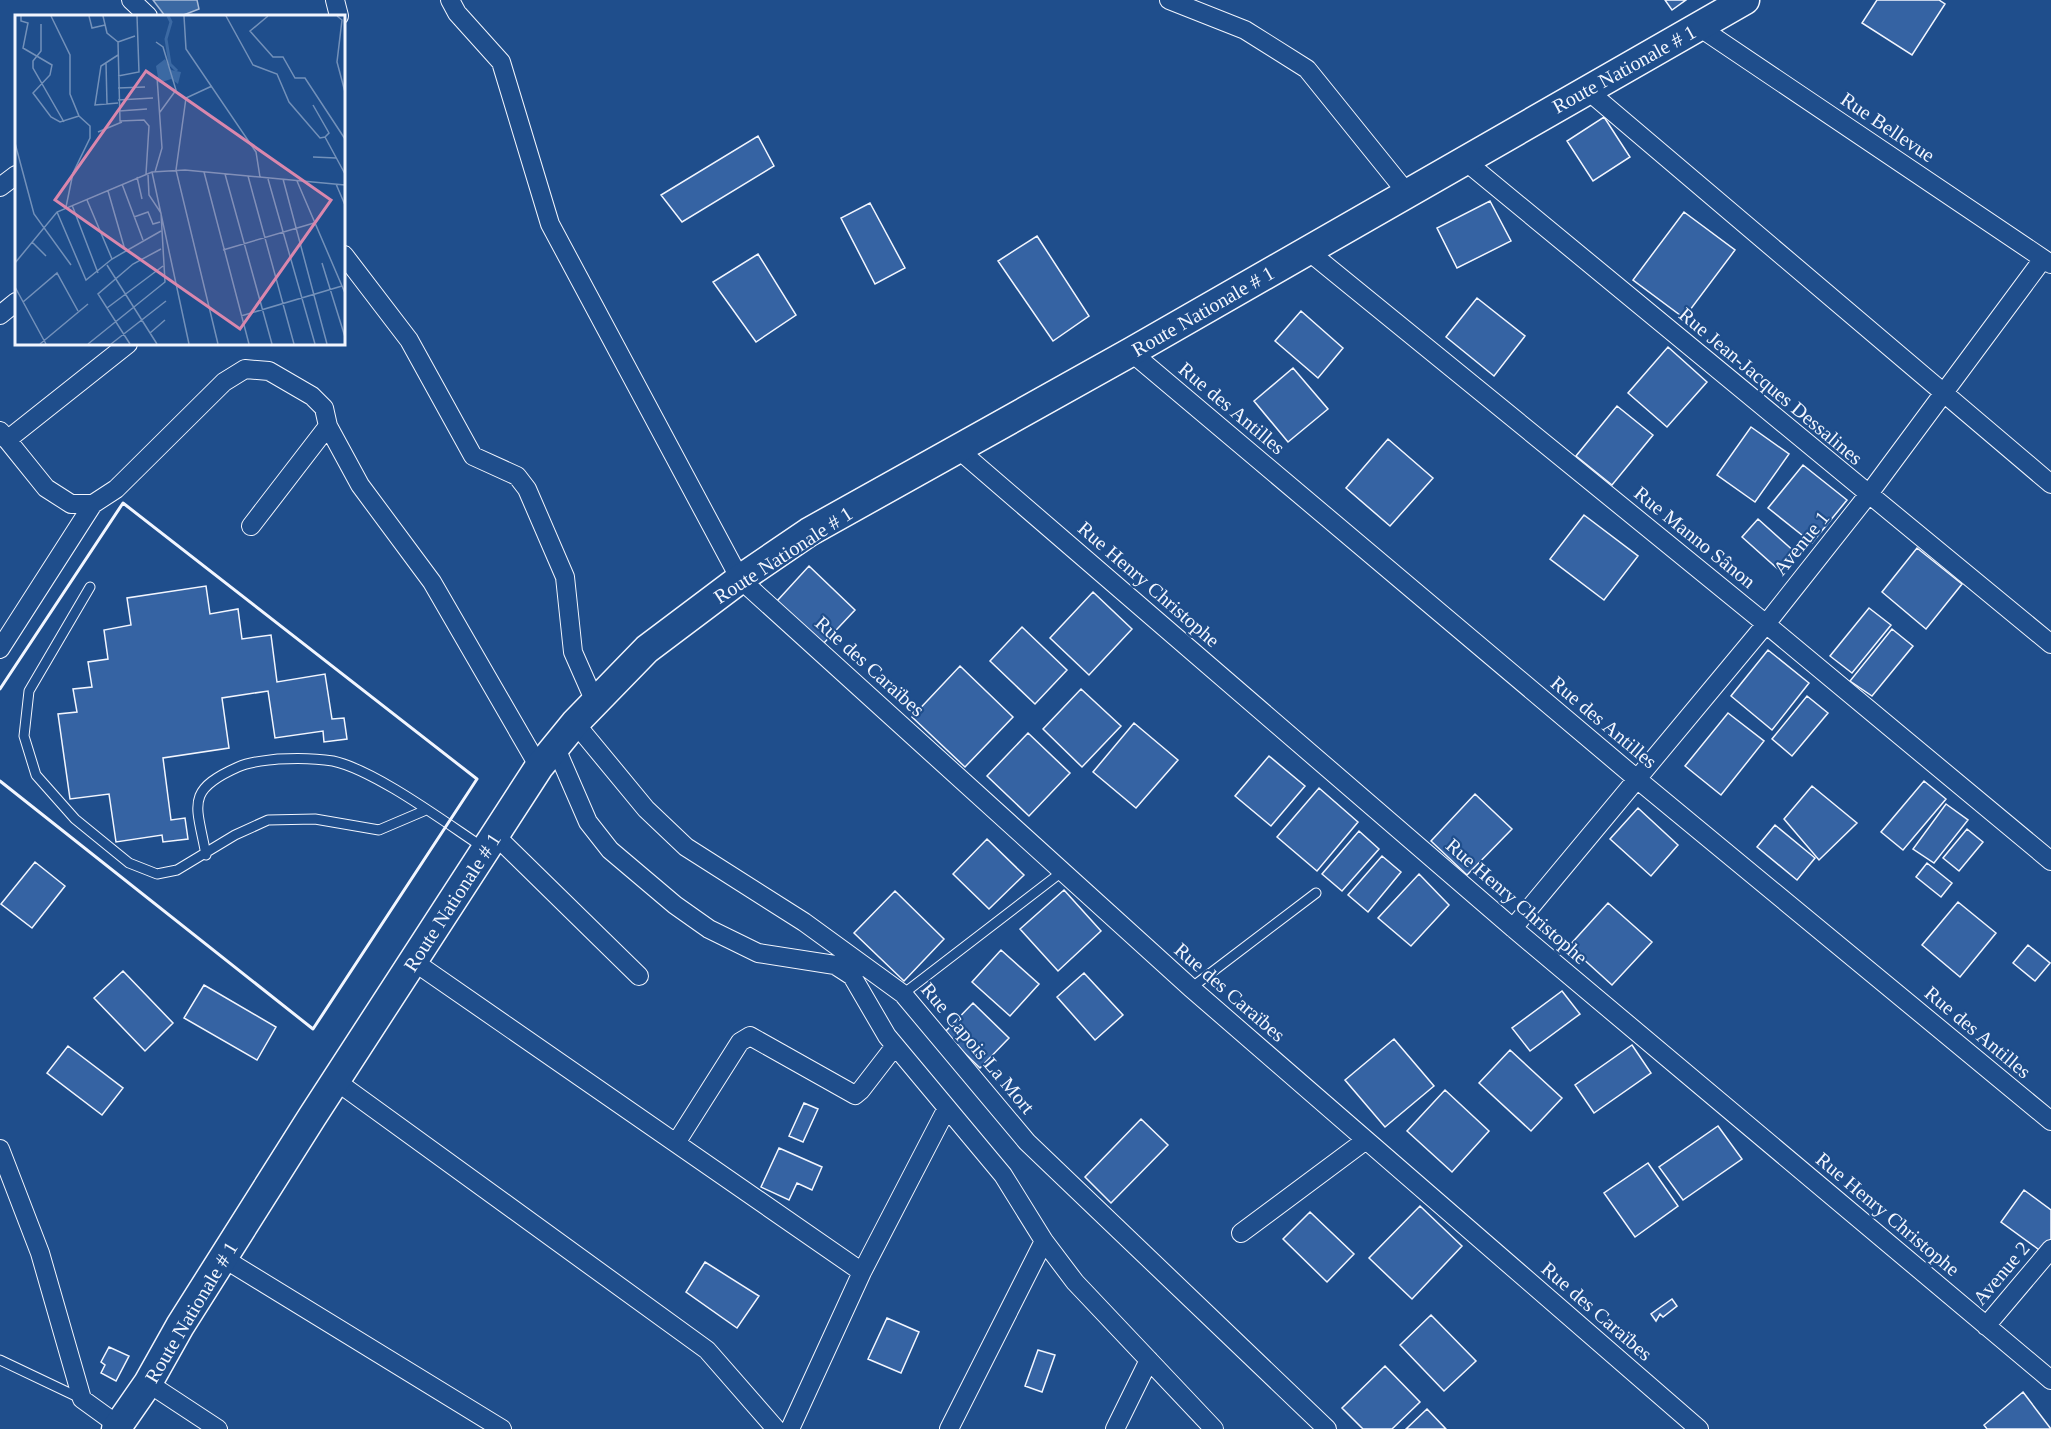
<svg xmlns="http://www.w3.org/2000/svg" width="2051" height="1429" font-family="'Times New Roman',serif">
  <rect width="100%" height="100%" fill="#1f4e8c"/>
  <!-- water -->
  <path fill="#3b69a3" stroke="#a8bbd7" stroke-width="1.5" d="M153,0h44l2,9 -18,7h-16z"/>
  <!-- building -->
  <path fill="#3563a3" stroke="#f2f6ff" stroke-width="1.5" d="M1665,0h21l-14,10z
    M1877,0h62l6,4 -33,51 -50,-32z
    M1604,117l26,40 -37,24 -26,-40z
    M758,136l16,30 -92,56 -21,-27z
    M1490,201l21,40 -54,27 -20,-40z
    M870,203l35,65 -30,16 -34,-66z
    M1684,212l51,38 -51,68 -51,-38z
    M1037,236l52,80 -36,25 -55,-80z
    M758,254l38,61 -40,27 -43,-60z
    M1477,298l48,38 -31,40 -48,-39z
    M1301,311l42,37 -25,30 -43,-37z
    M1668,347l39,35 -40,45 -39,-34z
    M1293,368l35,41 -40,33 -34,-41z
    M1617,406l36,29 -41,50 -36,-29z
    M1751,427l38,27 -34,48 -38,-27z
    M1388,439l45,39 -43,48 -44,-38z
    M1803,465l44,35 -35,43 -44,-35z
    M1584,515l54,41 -34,44 -54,-41z
    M1758,519l38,34 -16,18 -38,-34z
    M1917,548l45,36 -36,45 -44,-37z
    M809,566l46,44 -32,34 -46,-43z
    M206,586l4,28 28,-5 4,30 29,-4 6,47 48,-8 7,45 12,-1 3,21 -23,3 -1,-11 -48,7 -7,-47 -46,7 7,50 -66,10 8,62 14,-2 3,21 -25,3 -1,-7 -46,7 -7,-48 -39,5 -12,-85 19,-2 -4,-23 19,-2 -4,-25 20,-3 -4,-29 27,-5 -4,-27z
    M1093,592l39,37 -43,46 -39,-37z
    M1869,608l22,17 -39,48 -22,-17z
    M1022,627l45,43 -32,34 -45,-43z
    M1892,629l21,17 -41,50 -22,-15z
    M1768,650l41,33 -37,47 -41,-34z
    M960,666l53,51 -48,50 -53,-50z
    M1081,689l40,37 -39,41 -39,-38z
    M1807,696l21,17 -36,43 -20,-17z
    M1728,713l36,28 -43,54 -36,-29z
    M1134,723l44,37 -42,48 -43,-36z
    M1028,733l42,40 -41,43 -42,-40z
    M1269,756l36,30 -34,40 -36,-30z
    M1924,781l22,18 -43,51 -22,-18z
    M1812,786l45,37 -38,37 -35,-41z
    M1319,788l39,34 -41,49 -40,-34z
    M1475,794l37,35 -45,46 -36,-34z
    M1946,804l22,16 -34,43 -21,-14z
    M1638,808l40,37 -27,31 -41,-37z
    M1775,825l40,33 -18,22 -40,-33z
    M1967,829l16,13 -24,29 -16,-13z
    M1359,831l20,18 -37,42 -20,-17z
    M987,839l37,36 -35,34 -36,-35z
    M1382,856l19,16 -33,40 -20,-17z
    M35,862l30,24 -33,42 -31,-24z
    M1927,863l25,20 -11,14 -25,-20z
    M1419,874l30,31 -38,41 -33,-28z
    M1064,890l37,41 -43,40 -38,-42z
    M895,891l49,48 -40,42 -50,-48z
    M1958,902l38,31 -36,44 -38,-32z
    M1608,903l44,39 -40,43 -43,-39z
    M2028,945l22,18 -15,18 -22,-18z
    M1001,950l38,34 -29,32 -38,-34z
    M123,971l50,52 -28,28 -51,-53z
    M1084,973l39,42 -28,25 -38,-43z
    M204,985l72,42 -19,33 -73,-42z
    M1562,991l18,23 -50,37 -18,-23z
    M973,1003l36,35 -29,30 -36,-35z
    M1394,1039l40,47 -49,41 -40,-47z
    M1632,1045l19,28 -57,40 -19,-28z
    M68,1046l55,42 -21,27 -55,-42z
    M1510,1050l52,48 -31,33 -52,-48z
    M1445,1090l44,41 -37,41 -45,-41z
    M804,1103l14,6 -15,33 -14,-6z
    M1141,1119l27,26 -57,58 -26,-26z
    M1718,1126l24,33 -59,41 -24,-33z
    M779,1148l43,19 -10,23 -15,-7 -8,17 -28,-13z
    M1648,1163l30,43 -43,31 -31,-44z
    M2024,1190l27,20v29l-9,13 -41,-30z
    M1420,1206l42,40 -50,53 -43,-41z
    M1310,1212l44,42 -27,28 -44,-43z
    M705,1262l54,34 -22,32 -51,-36z
    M1672,1299l5,7 -14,11 -3,-3 -4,7 -5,-7z
    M1431,1315l45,46 -32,30 -44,-46z
    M887,1318l32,14 -18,41 -33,-14z
    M109,1347l20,9 -13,25 -15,-8 4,-8 -4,-3z
    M1038,1350l17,5 -13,37 -17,-6z
    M1385,1366l35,36 -28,27h-29l-21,-21z
    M2023,1392l28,37h-64l-3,-4z
    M1427,1409l19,20h-40z"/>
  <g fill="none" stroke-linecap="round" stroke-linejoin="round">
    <!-- lane casing -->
    <g stroke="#f2f6ff" stroke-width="11">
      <path id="lane" d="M90,587l-61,104 -5,45 12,39 39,44 54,44 28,11 20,-4 58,-35 33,-15 47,-1 64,11 47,-20
        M206,855c-9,-50 -22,-64 32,-88 13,-6 25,-6 40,-8 17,-1 37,-1 55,2 42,9 113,62 151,87
        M1191,988l125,-95
        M903,994l160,-123
        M0,1360l82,39"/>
    </g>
    <!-- street casing -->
    <g stroke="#f2f6ff" stroke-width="20">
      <path id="street" d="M131,0l17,16
        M335,0l4,16
        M450,0l7,13 44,49 49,162 190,355 451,409 508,441
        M1169,0l76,30 62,39 100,124
        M1699,27l352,237
        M1587,90l464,394
        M1464,160l587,484
        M0,187l16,-12
        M1307,250l459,374 285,237
        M344,255l65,85 64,116 44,20 10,13 38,88 8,75 22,50
        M0,315l16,-13
        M1131,352l506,427 414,342
        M0,431l46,57 25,16h22l23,-15 108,-107 21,-13 24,2 43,25 12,12 4,18 32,59 72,97 107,185
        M7,440l121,-96
        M959,450l554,478 538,452
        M251,526l77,-100
        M0,649l93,-145
        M575,723l71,86 40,38 118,75 99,72 124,148 300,287
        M555,746l33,76 22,28 65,55 34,24 49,24 77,12 17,11 35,60 116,139 41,66 31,41 139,147
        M495,835l144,141
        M1513,928l253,-304 102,-129 175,-236
        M413,961l449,311
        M336,1081l371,269 69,79
        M676,1143l64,-101 10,-6 105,59 6,-5 34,-44
        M0,1149l40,104 42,146 36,26
        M1241,1233l125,-93
        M223,1258l279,171
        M1986,1326l65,-77
        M148,1383l70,46
        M790,1429l72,-157 85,-164
        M949,1429l95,-188
        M1115,1429l34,-69"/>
    </g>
    <!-- primary casing -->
    <g stroke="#f2f6ff" stroke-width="31">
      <path id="primary" d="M116,1429l32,-46 32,-57 132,-209 227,-350 36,-44 72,-74 93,-70 69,-47 322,-180 614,-352"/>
    </g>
    <!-- lane -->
    <use href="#lane" stroke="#1f4e8c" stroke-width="9"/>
    <!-- street -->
    <use href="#street" stroke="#1f4e8c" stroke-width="18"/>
    <!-- primary -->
    <use href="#primary" stroke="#1f4e8c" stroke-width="28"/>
    <!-- wall -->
    <path stroke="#f2f6ff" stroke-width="3" d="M0,689l123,-186 354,276 -164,250 -313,-248"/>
  </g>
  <g text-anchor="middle" stroke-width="4.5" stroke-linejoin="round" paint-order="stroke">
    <!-- street labels -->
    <g font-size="20" fill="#f2f6ff" stroke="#1f4e8c">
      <text transform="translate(1624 69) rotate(-29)" y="7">Route Nationale # 1</text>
      <text transform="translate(1888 127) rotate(34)" y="7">Rue Bellevue</text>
      <text transform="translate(1203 311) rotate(-30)" y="7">Route Nationale # 1</text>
      <text transform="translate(1771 386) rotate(40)" y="7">Rue Jean-Jacques Dessalines</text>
      <text transform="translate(1232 408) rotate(40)" y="7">Rue des Antilles</text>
      <text transform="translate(1695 537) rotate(39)" y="7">Rue Manno Sânon</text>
      <text transform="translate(1801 543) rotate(-51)" y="7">Avenue 1</text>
      <text transform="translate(783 555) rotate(-33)" y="7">Route Nationale # 1</text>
      <text transform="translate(1149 584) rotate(41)" y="7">Rue Henry Christophe</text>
      <text transform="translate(870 666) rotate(42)" y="7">Rue des Caraïbes</text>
      <text transform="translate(1604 722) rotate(40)" y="7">Rue des Antilles</text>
      <text transform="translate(1517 901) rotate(41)" y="7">Rue Henry Christophe</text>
      <text transform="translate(452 902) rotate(-57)" y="7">Route Nationale # 1</text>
      <text transform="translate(1230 992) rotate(41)" y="7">Rue des Caraïbes</text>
      <text transform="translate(1978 1032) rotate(40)" y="7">Rue des Antilles</text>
      <text transform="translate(978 1048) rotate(50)" y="7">Rue Capois La Mort</text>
      <text transform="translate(1888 1214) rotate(40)" y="7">Rue Henry Christophe</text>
      <text transform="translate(2001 1273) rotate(-50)" y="7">Avenue 2</text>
      <text transform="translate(1597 1311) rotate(41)" y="7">Rue des Caraïbes</text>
      <text transform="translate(191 1312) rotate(-59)" y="7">Route Nationale # 1</text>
    </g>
  </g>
  <!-- overview -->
  <g transform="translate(15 15)">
    <rect width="330" height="330" fill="#1f4e8c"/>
    <path d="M150,44l6,11 10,2 -3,12 -7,-5 -12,4 -3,-17z" fill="#3b69a3"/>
    <path fill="none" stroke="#3b69a3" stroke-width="3" d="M153,1l3,6 -5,17 4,25 7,7"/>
    <path fill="none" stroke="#7391ba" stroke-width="1.5" d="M6,1v5l7,2 -5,25 29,17 -2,10 -17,18 18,24 9,5 19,-6M36,1l19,39v39l9,22 11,10v12l-17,35 -7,34M74,1l3,12 13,-3M88,1l4,17 11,9 2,79 24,-1 5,6 -3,48M169,1l2,33 70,103 4,25M211,1l27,49 24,9 12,28 31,36 5,-1M253,1l-18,15 23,26h10l12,21h10l40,61M322,1l5,4 -5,42 8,30M26,9v27l-8,10v7l31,54M103,27l17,-6M141,27l7,5 13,43 -16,22M103,40l-17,11 -6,39 23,-2M91,48l1,41M103,61l21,-4 -2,-56M197,71l-26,12 -10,72 42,174M103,73l27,-1M103,85l35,-2M298,90l16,28 -4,4M104,96l28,-2M83,117l24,-10M310,122l20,37M0,128l19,71 37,51M298,142l23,1M137,157l37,172M140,157l7,-24 -5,-71M189,157l45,172M210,159l47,170M233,161l46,168M122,162l5,22M253,164l47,165M268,164l44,165M282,166l48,112M107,169l21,56M321,169l9,21M93,176l17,59M72,185l25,59M57,190l26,68M42,197l29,68 26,-21 49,-28M119,202l14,-5 5,12 7,-2M17,227l14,14M208,235l91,-27M0,248l42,-51 95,-40 33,-2 160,15M307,248l23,74M92,250l50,79M0,272l31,57M8,287l34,-29 21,38M92,293l56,-42M226,301l101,-30M135,318l15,-13M25,329l48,-40M73,329l77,-62 -4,-69 -12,-18 -1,-20M96,329l55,-43M115,329l-32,-50 35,-30 28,-15"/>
    <path fill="#da87ad" fill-opacity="0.15" stroke="#da87ad" stroke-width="3" d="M131,56l185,129 -91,129 -185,-129z"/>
    <rect width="330" height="330" fill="none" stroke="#f2f6ff" stroke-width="3"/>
  </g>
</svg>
